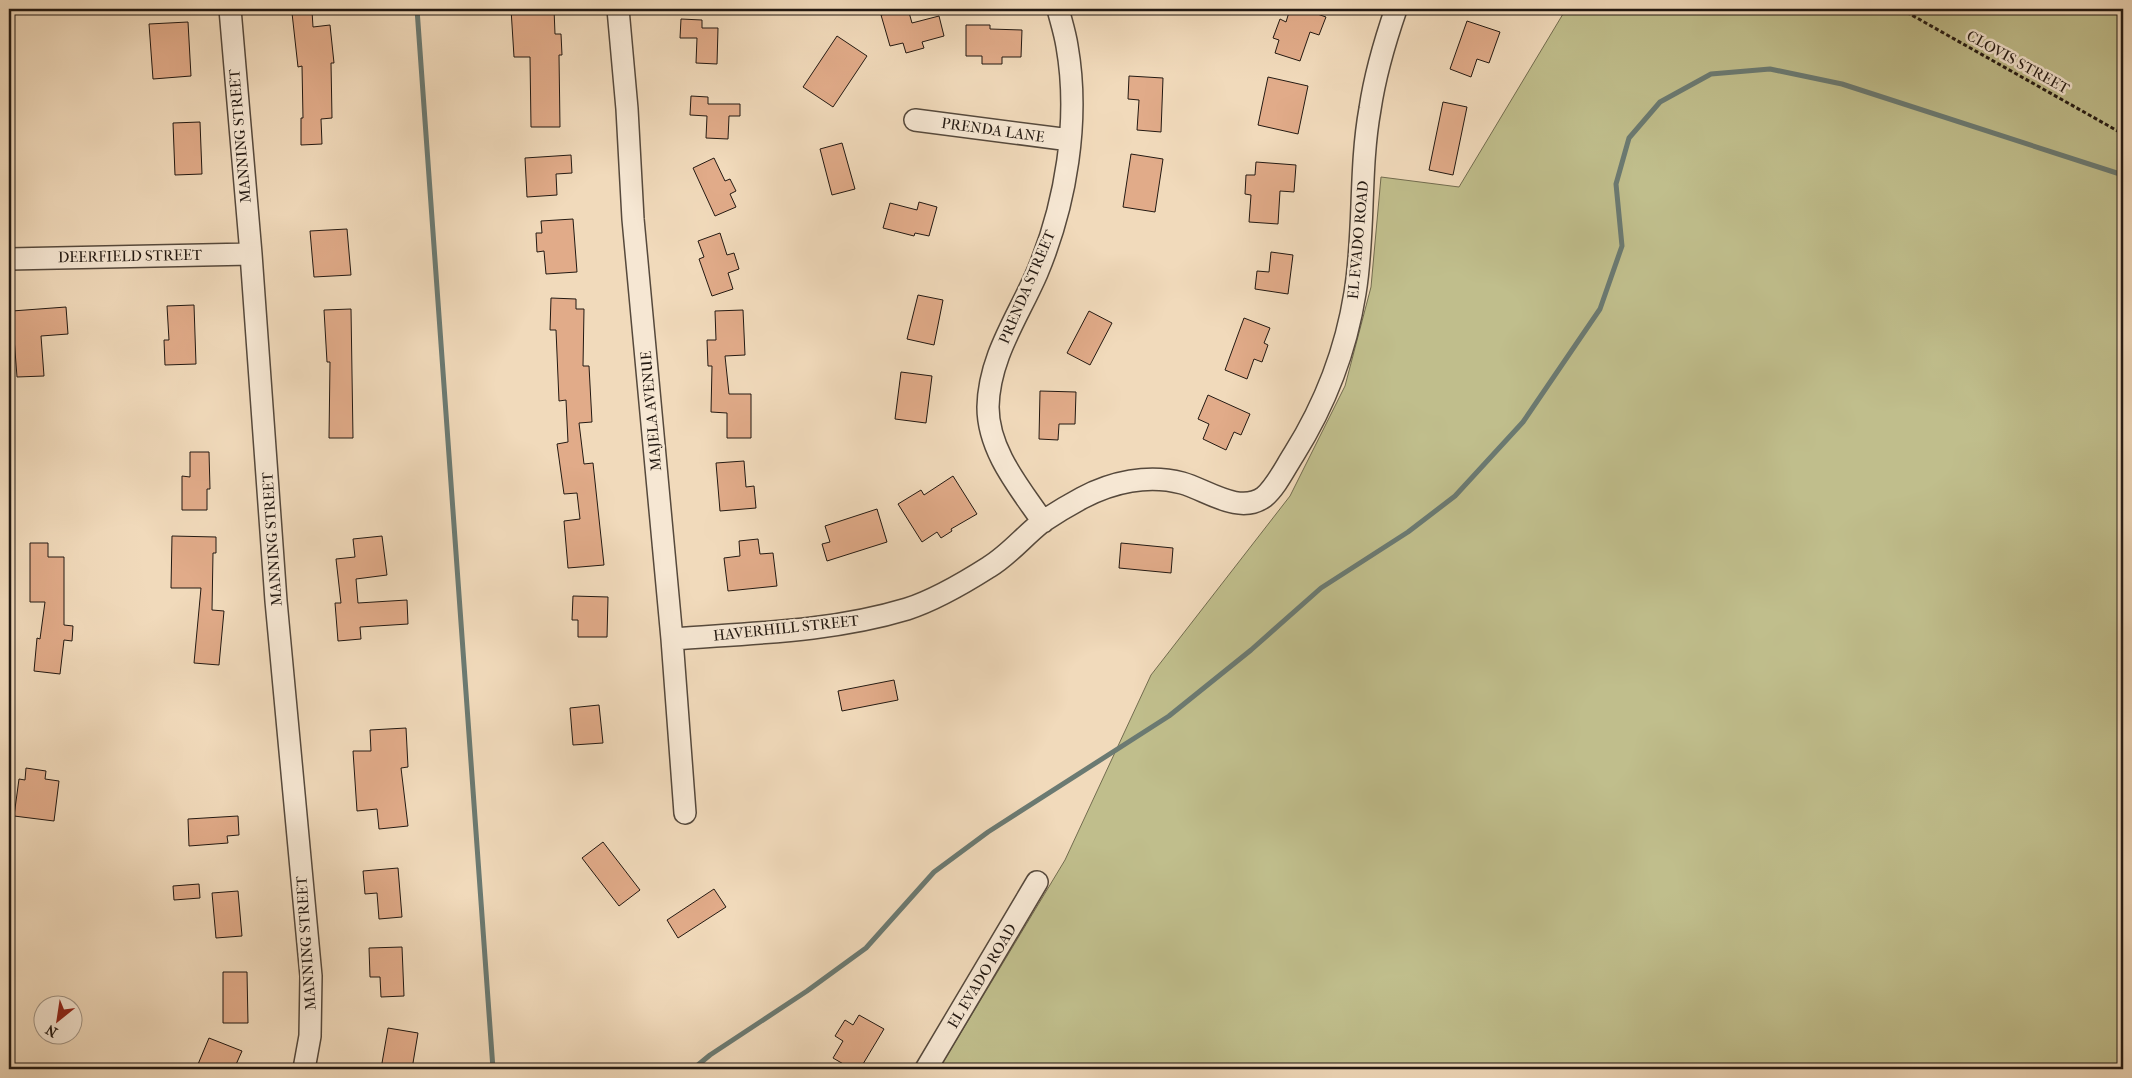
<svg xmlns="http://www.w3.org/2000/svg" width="2132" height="1078" font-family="'IM FELL French Canon',serif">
  <rect width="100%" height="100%" fill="#f1dabb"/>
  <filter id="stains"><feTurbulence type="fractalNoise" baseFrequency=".004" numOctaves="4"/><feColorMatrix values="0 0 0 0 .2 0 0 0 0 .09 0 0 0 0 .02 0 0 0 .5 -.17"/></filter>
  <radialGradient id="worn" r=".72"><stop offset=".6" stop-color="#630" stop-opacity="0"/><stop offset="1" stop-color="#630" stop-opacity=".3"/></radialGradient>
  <!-- green -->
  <path fill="#c0be8c" stroke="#726c4f" d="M1566,9h557v1060h-1184l126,-209 86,-185 139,-179 55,-110 26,-99 10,-110 78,10z"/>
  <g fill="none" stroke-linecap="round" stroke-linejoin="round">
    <!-- stream -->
    <path stroke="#6b7a72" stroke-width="5" d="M417,9l76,1060
      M693,1069l17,-14 97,-64 59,-43 68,-76 54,-40 181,-116 82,-66 70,-62 87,-56 47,-36 68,-74 77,-113 22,-63 -6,-62 13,-46 31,-36 51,-28 59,-5 72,15 281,91"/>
  </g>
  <!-- building -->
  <path fill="#e1ab89" stroke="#231912" d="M511,9h43l1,25h6l1,21h-3l1,72h-29l-1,-70h-16z
    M908,9l4,14 27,-7 5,20 -22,6 2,6 -18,5 -3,-10 -13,3 -9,-31z
    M1290,9h13l23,8 -7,18 -9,-3 -10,29 -25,-8 4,-13 -6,-2 7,-19 6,3z
    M312,11l1,16 17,-2 4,38h-3l1,55 -11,1 1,25 -21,1v-27h2l-1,-52 -4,1 -6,-54z
    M681,19l21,1v8h16l-1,36 -21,-1 1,-25h-17z
    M1467,21l33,11 -11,31 -12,-4 -6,18 -21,-8z
    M188,22l3,54 -38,3 -4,-55z
    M966,25h24v4l32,1 -1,27h-19v7h-20v-8h-16z
    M837,36l30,20 -34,51 -30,-20z
    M1129,76l34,2 -2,54 -24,-2 2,-30 -11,-1z
    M1268,77l40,9 -10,48 -40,-9z
    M691,96l17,1v7h32v12h-11l-1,23 -22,-1 1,-22 -17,-1z
    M1443,102l24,5 -14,68 -24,-5z
    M200,122l2,52 -27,1 -2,-52z
    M842,143l13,46 -23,6 -12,-46z
    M1131,154l32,5 -8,53 -32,-5z
    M571,155l1,18 -16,1 1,21 -30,2 -2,-39z
    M714,158l11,23 5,-2 6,12 -6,3 6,13 -21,9 -22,-48z
    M1256,162l40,3 -2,27 -14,-1 -2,33 -29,-2 2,-27 -6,-1 1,-19h9z
    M919,202l18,5 -8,29 -14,-3 -1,3 -31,-8 7,-25 27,7z
    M573,219l4,53 -31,2 -2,-23 -7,1 -1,-19h6l-1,-12z
    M347,229l4,46 -37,2 -4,-46z
    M720,233l7,22 7,-2 5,16 -11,4 5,16 -21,7 -13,-37 5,-2 -6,-16z
    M1271,252l22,3 -5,39 -33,-5 2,-18 12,1z
    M918,295l25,5 -9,45 -27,-6z
    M551,298l25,1v10h8l-1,57h6l3,56 -13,1 5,41 9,-1 11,102 -36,3 -4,-47 16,-2 -3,-26 -13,1 -7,-50 11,-2 -2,-42 -7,1 -3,-71h-6z
    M194,305l2,59 -31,1 -1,-25h5l-2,-34z
    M66,307l2,27 -27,2 3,40 -27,1 -5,-66z
    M351,309l2,129h-24l1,-76h-3l-3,-52z
    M743,310l2,45 -20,1 4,38h22v44h-24v-25l-16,-1 1,-46h-4l-1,-26h9l-1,-29z
    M1089,311l23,12 -22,42 -23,-12z
    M1244,318l26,10 -6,15 4,2 -6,17 -8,-3 -7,20 -22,-9z
    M901,372l31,4 -6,47 -31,-4z
    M1040,391l36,1 -1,32h-16l-1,16 -19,-1z
    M1208,395l42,19 -9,21 -7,-3 -8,18 -23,-11 6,-15 -11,-5z
    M190,452h19l1,37h-3v21h-25v-34l8,1z
    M744,461l2,26 8,-1 2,22 -36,3 -4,-48z
    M953,476l24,38 -26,15 1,2 -11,7 -4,-6 -15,10 -24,-38 23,-14 3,5z
    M877,509l10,33 -60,19 -5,-17 8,-2 -5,-16z
    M172,536l44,1v16h-3l-1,57 12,1 -5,54 -25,-2 7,-75h-30z
    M382,536l5,39 -31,4 2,24 49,-3 1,24 -48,3 1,12 -23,2 -3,-38h6l-5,-44 19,-2 -2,-18z
    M758,539l2,15 13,-1 4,33 -49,5 -4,-33 16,-2 -1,-15z
    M30,543h18v14h16v68l9,1 -1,15 -8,-1 -4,34 -26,-3 3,-33 3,1 5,-37h-15z
    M1121,543l52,5 -2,25 -52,-5z
    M573,596l35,1 -1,40h-29v-17h-6z
    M894,680l4,20 -56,11 -4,-20z
    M599,705l4,38 -30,2 -3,-37z
    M406,728l2,39 -7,1 7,58 -29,3 -2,-20 -20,2 -4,-60h18l-1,-21z
    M26,768l20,3 -1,8 14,2 -5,40 -40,-5 5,-37 6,1z
    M238,816l1,19 -12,1 1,7 -39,3 -1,-27z
    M603,842l37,48 -21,16 -37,-48z
    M398,868l4,49 -23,2 -2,-26 -12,1 -2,-23z
    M199,884l1,14 -26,2 -1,-14z
    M714,889l12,18 -48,31 -11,-18z
    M238,891l4,45 -26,2 -4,-45z
    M402,947l2,49 -23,1 -1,-20h-10l-1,-29z
    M223,972h24l1,51h-25z
    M859,1015l25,14 -24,40h-8l-19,-11 10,-17 -8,-5 10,-16 8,5z
    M388,1028l30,5 -6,36h-31z
    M209,1038l33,13 -8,18h-38z"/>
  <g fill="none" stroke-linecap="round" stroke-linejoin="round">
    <!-- minor casing -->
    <g stroke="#56493c" stroke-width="24">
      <path id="minor" d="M230,9l21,245 25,347 35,375 -1,60 -6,33
        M618,9l9,100 6,110 39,420 13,174
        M915,120l155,20
        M9,259l242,-5
        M1043,522c-23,-34 -55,-71 -55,-115 1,-50 30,-90 49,-134 29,-69 43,-153 30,-227 -2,-13 -6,-25 -9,-37
        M672,639c79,-6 159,-7 235,-30 25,-8 60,-28 82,-42 20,-12 35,-31 53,-45 12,-8 27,-17 40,-24 30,-16 66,-24 100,-15 25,7 57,32 82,14 12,-10 21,-29 30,-43 30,-48 52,-104 61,-161 10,-60 4,-123 15,-184 5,-34 15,-68 26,-100
        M926,1069l111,-187"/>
    </g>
    <!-- path -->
    <path stroke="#231912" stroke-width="3" stroke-dasharray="4 2.5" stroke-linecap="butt" d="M1901,9l222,125"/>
    <!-- minor -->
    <use href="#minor" stroke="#f6e7d3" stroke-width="21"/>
  </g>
  <g text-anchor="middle" stroke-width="5" stroke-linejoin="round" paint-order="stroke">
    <!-- street labels -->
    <g font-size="15" fill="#231912" stroke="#f6e7d3">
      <text transform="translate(2018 62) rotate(29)" y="5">CLOVIS STREET</text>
      <text transform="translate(993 130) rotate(8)" y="5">PRENDA LANE</text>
      <text transform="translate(240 136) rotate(-95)" y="5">MANNING STREET</text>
      <text transform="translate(1358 240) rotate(-85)" y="5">EL EVADO ROAD</text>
      <text transform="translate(130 256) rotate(-1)" y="5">DEERFIELD STREET</text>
      <text transform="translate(1027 287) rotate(-67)" y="5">PRENDA STREET</text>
      <text transform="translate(651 411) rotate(-95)" y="5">MAJELA AVENUE</text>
      <text transform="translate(272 539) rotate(-94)" y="5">MANNING STREET</text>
      <text transform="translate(786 628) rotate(-6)" y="5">HAVERHILL STREET</text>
      <text transform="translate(306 943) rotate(-94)" y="5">MANNING STREET</text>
      <text transform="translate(982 976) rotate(-59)" y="5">EL EVADO ROAD</text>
    </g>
  </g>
  <!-- margin -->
  <rect width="2132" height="1078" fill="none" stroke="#f1dabb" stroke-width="30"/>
  <rect x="10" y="10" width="2112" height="1058" fill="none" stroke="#231912" stroke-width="2.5"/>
  <rect x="15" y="15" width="2102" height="1048" fill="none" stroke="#231912"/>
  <!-- north arrow -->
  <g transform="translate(58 1020) rotate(210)"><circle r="24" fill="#f6e7d3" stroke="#a29586"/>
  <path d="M0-4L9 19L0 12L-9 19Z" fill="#8f2418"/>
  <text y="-8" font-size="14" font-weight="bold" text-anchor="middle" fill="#231912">N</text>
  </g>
  <rect width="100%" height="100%" filter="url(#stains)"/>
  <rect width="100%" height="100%" fill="url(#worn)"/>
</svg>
